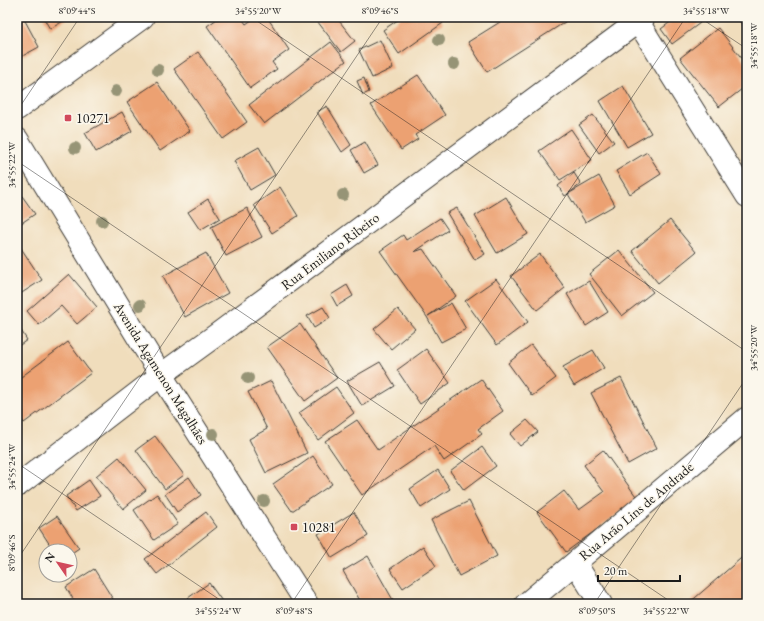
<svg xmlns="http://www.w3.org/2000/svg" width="764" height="621" font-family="'EB Garamond',serif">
  <rect width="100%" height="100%" fill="#fbf7ec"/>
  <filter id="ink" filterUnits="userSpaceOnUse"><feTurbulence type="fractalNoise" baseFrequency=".025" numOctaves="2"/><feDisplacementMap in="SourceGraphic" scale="8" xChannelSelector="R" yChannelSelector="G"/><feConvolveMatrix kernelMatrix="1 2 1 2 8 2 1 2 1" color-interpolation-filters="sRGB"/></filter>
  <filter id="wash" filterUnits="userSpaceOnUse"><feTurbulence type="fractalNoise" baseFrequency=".012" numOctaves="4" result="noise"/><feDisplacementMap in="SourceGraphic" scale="16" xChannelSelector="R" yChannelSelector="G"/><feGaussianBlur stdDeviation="0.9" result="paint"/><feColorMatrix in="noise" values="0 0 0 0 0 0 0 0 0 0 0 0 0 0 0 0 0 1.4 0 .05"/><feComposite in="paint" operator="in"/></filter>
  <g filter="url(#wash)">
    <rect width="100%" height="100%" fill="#f0ddbc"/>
    <g id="blocks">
      <!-- building -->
      <path fill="#eca172" d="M17,17h6l16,30 -22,12z
        M43,17h27l-20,12z
        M220,17h21l5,7 10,-7h11l22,33 -17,12 5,7 -27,19 -43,-62z
        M314,17h22l19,24 -14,11z
        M402,17h37l4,6 -44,31 -16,-24z
        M508,17h54l3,5 -78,50 -19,-30z
        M677,17h19l4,6 -28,21 -11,-15z
        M737,17h10v15z
        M718,28l29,37v20l-28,22 -39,-49z
        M380,40l13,28 -21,10 -13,-28z
        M331,42l15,19 -82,63 -15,-19z
        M198,52l49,70 -24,17 -49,-70z
        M418,75l27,40 -30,20 3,4 -17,11 -30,-45z
        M364,78l5,14 -6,3 -6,-14z
        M157,82l33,49 -30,20 -33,-49z
        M623,86l28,47 -24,14 -27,-46z
        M327,106l24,39 -9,7 -25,-40z
        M122,112l10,19 -36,21 -11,-19z
        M593,115l21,27 -15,11 -20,-28z
        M571,129l21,31 -32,20 -21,-29z
        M365,142l13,23 -14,8 -13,-23z
        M259,147l16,28 -25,15 -16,-29z
        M647,152l14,22 -31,20 -14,-23z
        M574,173l7,11 -16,12 -7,-10z
        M599,176l16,29 -30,17 -17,-28z
        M280,187l18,29 -26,17 -18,-28z
        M17,189l18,25 -18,12z
        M506,197l22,37 -31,19 -22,-37z
        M208,199l12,19 -20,12 -12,-18z
        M247,208l15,29 -36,19 -15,-29z
        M457,208l28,46 -10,6 -28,-47z
        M440,218l8,12 -34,22 9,-3 33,47 -28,20 23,-13 15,26 -25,13 -14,-25 -47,-66 23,-16 3,5z
        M670,220l26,32 -38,31 -26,-32z
        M17,242l25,38 -25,16z
        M619,250l34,42 -31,24 -33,-42z
        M206,253l22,40 -43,24 -22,-41z
        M540,254l25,34 -28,22 -26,-34z
        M69,274l28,33 -20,17 -16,-18 -22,19 -12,-14z
        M496,279l32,43 -31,23 -32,-44z
        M589,281l19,31 -22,14 -19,-32z
        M347,285l6,11 -16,10 -6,-11z
        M323,307l7,11 -16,10 -7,-12z
        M398,309l17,20 -24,20 -17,-20z
        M17,324l10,16 -10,7z
        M300,324l37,54 -32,23 -38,-54z
        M68,342l23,31 -67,50 -7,-10v-33z
        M531,345l25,33 -24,18 -24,-33z
        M426,349l24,34 -30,21 -23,-34z
        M593,350l11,18 -30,18 -11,-19z
        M380,362l15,24 -33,20 -15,-25z
        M621,378l36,70 -29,16 -37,-71z
        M481,379l22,32 -25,18 4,5 -38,27 -10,-15 -72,49 -37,-54 32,-21 21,30z
        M271,381l36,72 -41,20 -17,-34 18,-10 -19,-37z
        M336,387l18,26 -36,27 -19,-27z
        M527,420l11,12 -18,14 -10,-12z
        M155,436l29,39 -19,14 -29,-39z
        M482,447l14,19 -32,24 -14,-19z
        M603,450l35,49 -72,53 -29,-40 27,-21 15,19 25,-18 -20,-27z
        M313,456l19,28 -40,27 -19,-27z
        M119,457l27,33 -23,19 -27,-33z
        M438,470l12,19 -29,19 -11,-19z
        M189,477l12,18 -24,17 -12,-18z
        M89,480l11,16 -24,15 -10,-15z
        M157,494l21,30 -24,16 -20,-30z
        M469,501l28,55 -38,20 -28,-56z
        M206,512l11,15 -60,47 -12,-15z
        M354,512l14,24 -36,22 -14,-24z
        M57,516l22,32 -9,6v-3h-16l-15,-23z
        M423,546l13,20 -33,22 -13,-19z
        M747,553v50l-1,1h-58z
        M368,556l25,44 -7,4h-24l-19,-33z
        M94,569l22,35h-40l-10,-17z
        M209,583l15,21h-31l-5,-6z"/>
    </g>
  </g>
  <g filter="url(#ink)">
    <use href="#blocks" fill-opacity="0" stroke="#3c3934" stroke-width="1"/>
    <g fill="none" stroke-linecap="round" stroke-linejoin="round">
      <!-- minor casing -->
      <g stroke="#3c3934" stroke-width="24">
        <path id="minor" d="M635,17l112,179
          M17,109l126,-92
          M17,139l144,236
          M575,563l26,41"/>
      </g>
      <!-- major casing -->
      <g stroke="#3c3934" stroke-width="24">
        <path id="major" d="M161,375l146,229
          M17,486l144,-111 58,-42 425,-316
          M526,604l221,-186"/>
      </g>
      <!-- minor -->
      <use href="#minor" stroke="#fff" stroke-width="22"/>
      <!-- major -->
      <use href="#major" stroke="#fff" stroke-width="22"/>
    </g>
    <!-- trees -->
    <g fill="#969476">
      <circle cx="439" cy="40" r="6"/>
      <circle cx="454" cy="64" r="6"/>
      <circle cx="158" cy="70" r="6"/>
      <circle cx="116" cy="91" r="6"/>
      <circle cx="75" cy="148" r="6"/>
      <circle cx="343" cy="195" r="6"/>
      <circle cx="102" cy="221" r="6"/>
      <circle cx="140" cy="305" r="6"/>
      <circle cx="248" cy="378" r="6"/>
      <circle cx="213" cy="434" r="6"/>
      <circle cx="264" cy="501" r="6"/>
    </g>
  </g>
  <!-- ticks -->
  <path fill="none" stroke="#1c1c1c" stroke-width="1" stroke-opacity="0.45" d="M251,17l496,335M699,17l48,32M17,111l63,-94M17,161l657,443M17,463l209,141M17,560l366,-543M291,604l395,-587M594,604l153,-227"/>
  <!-- markers -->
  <g fill="#d1495b" stroke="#fbf7ec" stroke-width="1.5">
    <rect x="64" y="114" width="8" height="8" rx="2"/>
    <rect x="290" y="523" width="8" height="8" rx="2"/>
  </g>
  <g text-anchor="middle" stroke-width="3" stroke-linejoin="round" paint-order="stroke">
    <!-- poi labels -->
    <g font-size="14" fill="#1c1c1c" stroke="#fbf7ec" text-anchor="start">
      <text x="76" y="123">10271</text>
      <text x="302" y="532">10281</text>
    </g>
    <!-- street labels -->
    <g font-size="14" fill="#1c1c1c" stroke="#fbf7ec">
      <text transform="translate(330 251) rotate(-37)" y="5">Rua Emiliano Ribeiro</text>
      <text transform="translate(161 373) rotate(58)" y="5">Avenida Agamenon Magalhães</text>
      <text transform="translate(636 511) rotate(-40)" y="5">Rua Arão Lins de Andrade</text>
    </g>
  </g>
  <!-- margin -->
  <rect width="764" height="621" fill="none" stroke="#fbf7ec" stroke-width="44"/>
  <!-- north arrow -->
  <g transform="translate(58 563) rotate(304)"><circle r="19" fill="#fbf7ec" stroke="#a29f99"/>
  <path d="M0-3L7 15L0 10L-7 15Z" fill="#d1495b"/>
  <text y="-6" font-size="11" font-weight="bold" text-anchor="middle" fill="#1c1c1c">N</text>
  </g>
  <!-- scale -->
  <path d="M598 575v6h82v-6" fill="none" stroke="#1c1c1c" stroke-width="2"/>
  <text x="604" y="575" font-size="12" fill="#1c1c1c" stroke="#fbf7ec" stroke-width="3" paint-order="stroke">20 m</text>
  <rect x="22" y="22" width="720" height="577" fill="none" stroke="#1c1c1c" stroke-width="1.5"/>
  <g font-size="10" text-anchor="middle" fill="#1c1c1c">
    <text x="77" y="14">8°09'44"S</text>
    <text x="258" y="14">34°55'20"W</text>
    <text x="380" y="14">8°09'46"S</text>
    <text x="706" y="14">34°55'18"W</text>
    <text transform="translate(753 46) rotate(-90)" y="4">34°55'18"W</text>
    <text transform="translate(11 165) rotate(-90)" y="4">34°55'22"W</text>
    <text transform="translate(753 348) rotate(-90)" y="4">34°55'20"W</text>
    <text transform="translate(11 467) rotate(-90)" y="4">34°55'24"W</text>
    <text transform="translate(11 553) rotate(-90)" y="4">8°09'46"S</text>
    <text x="218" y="614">34°55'24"W</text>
    <text x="294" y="614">8°09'48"S</text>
    <text x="597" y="614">8°09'50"S</text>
    <text x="666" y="614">34°55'22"W</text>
  </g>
</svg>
